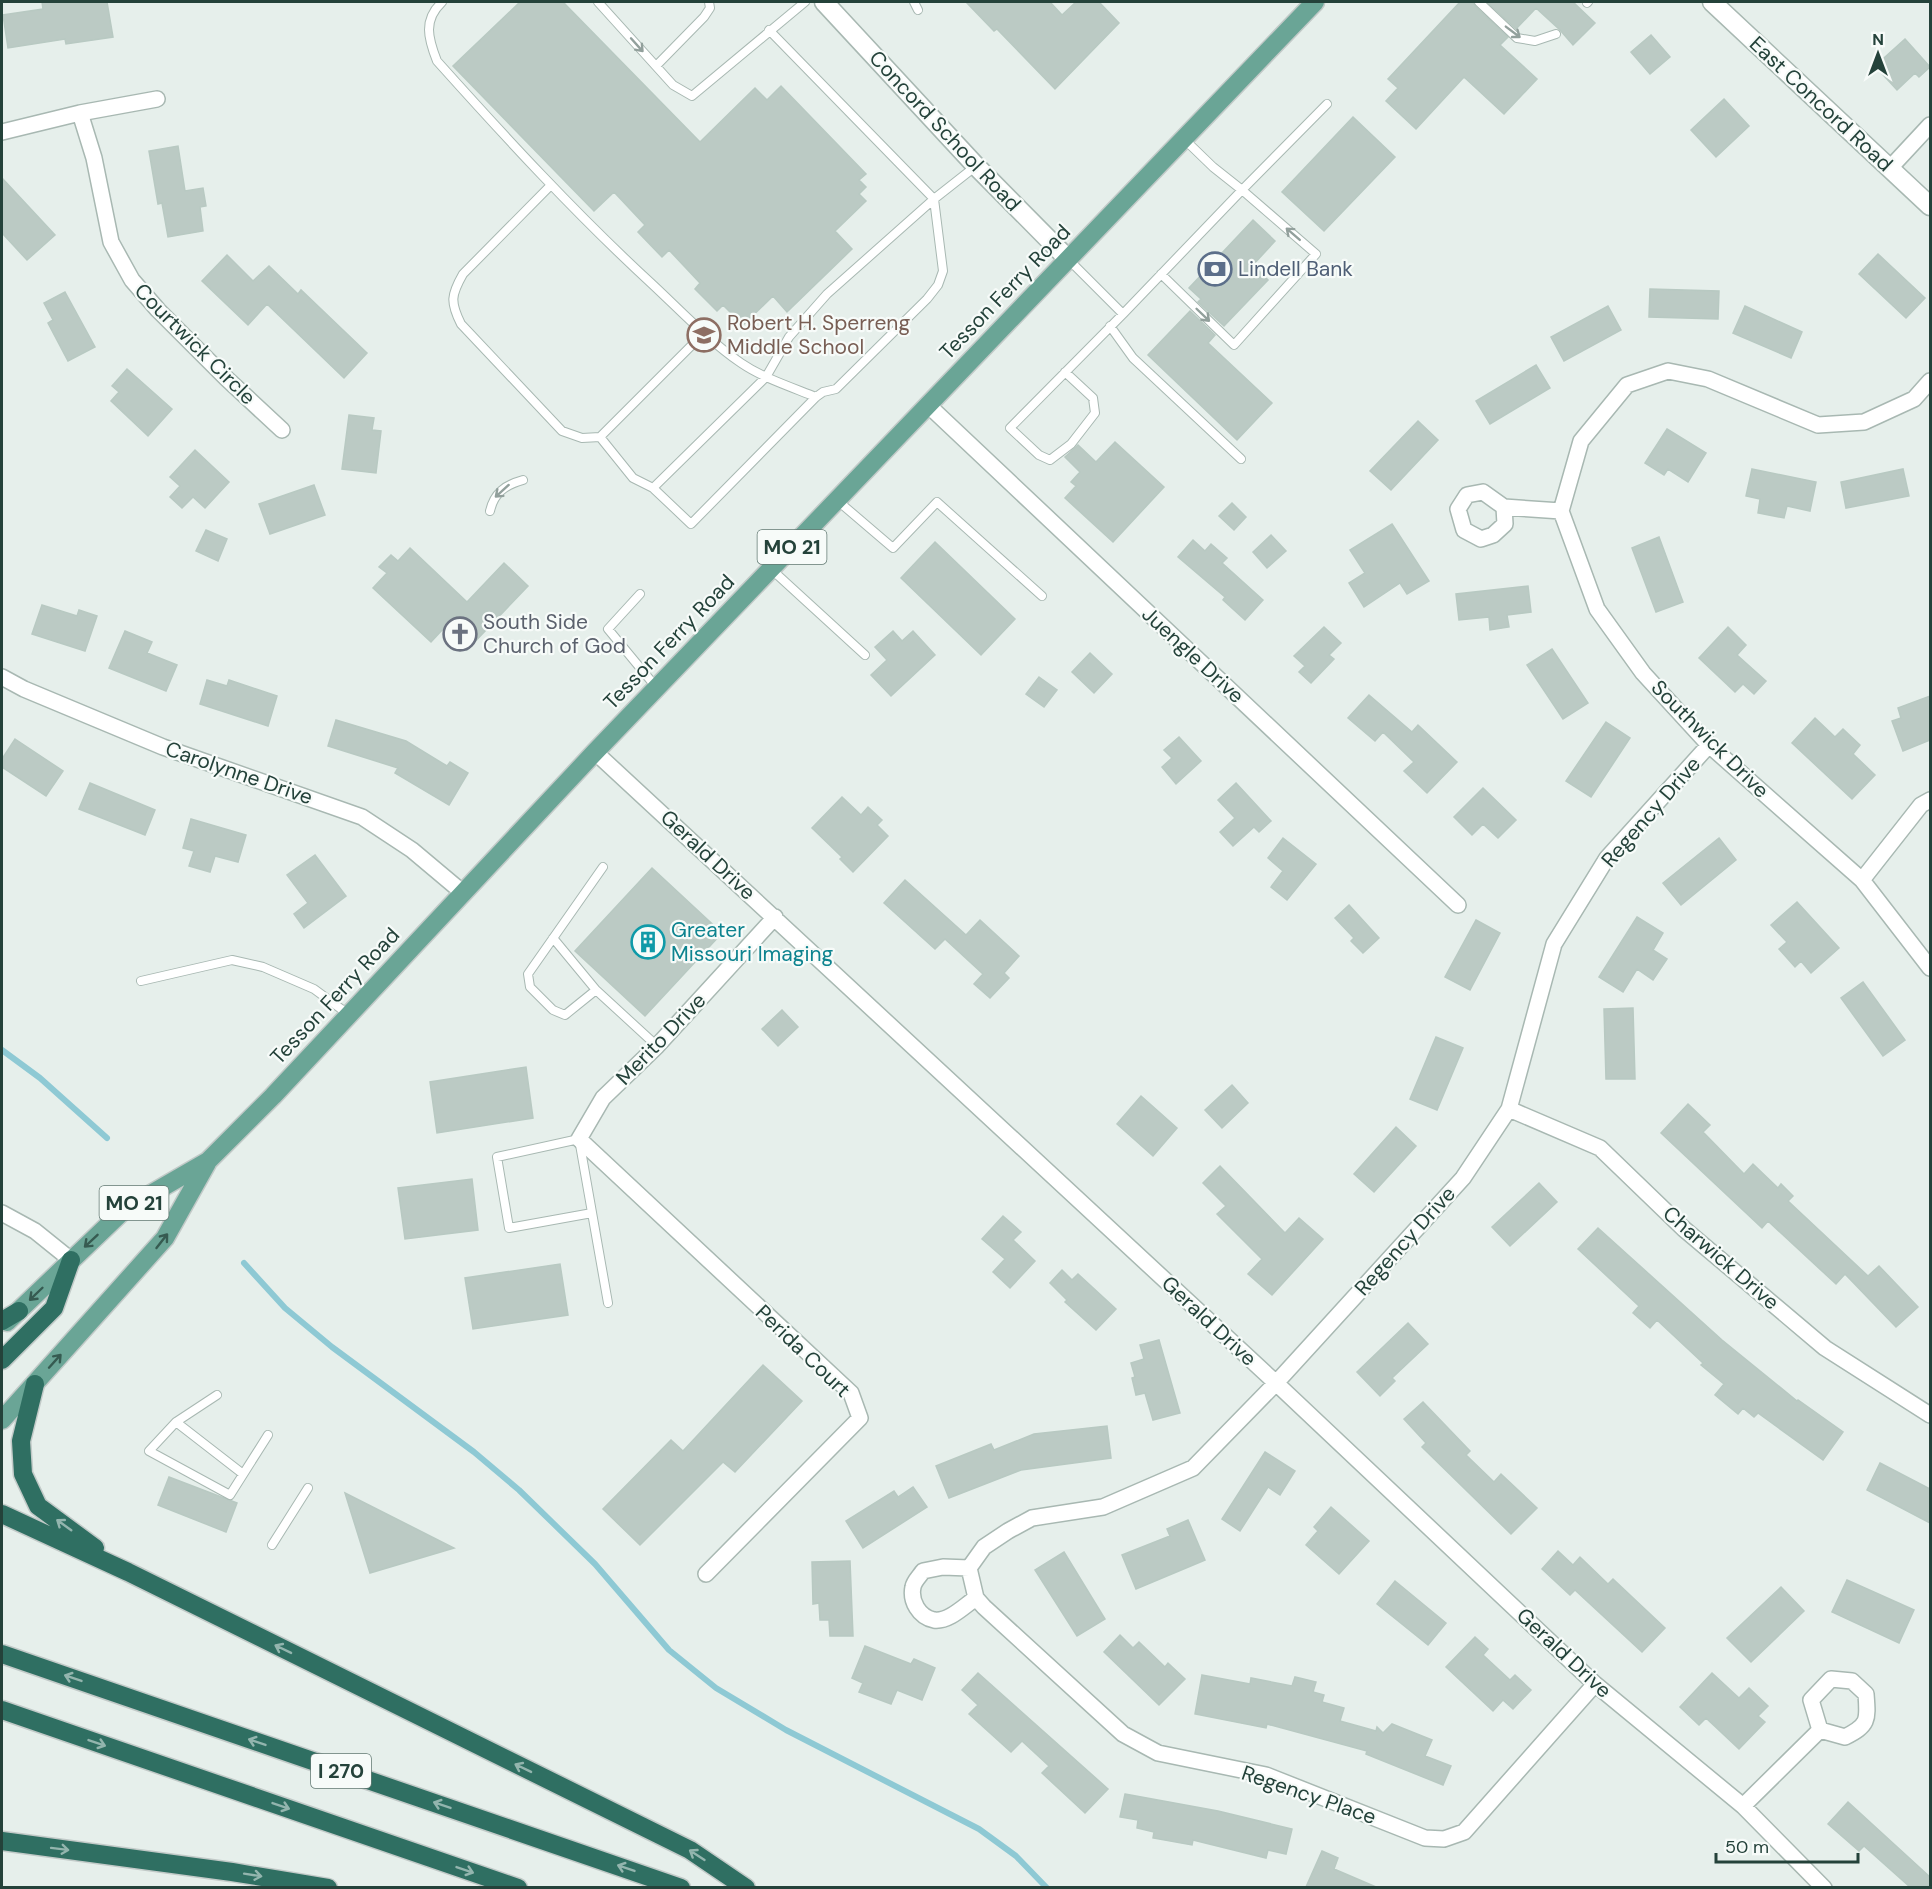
<svg xmlns="http://www.w3.org/2000/svg" width="1932" height="1889" font-family="'DM Sans',sans-serif">
  <rect width="100%" height="100%" fill="#e6efeb"/>
  <g fill="none" stroke-linecap="round" stroke-linejoin="round">
    <!-- stream -->
    <path stroke="#8ec9d4" stroke-width="6" d="M2,1050l38,28 67,60
      M244,1263l41,45 47,39 142,105 45,38 76,74 74,86 47,38 70,42 193,99 37,27 31,32"/>
  </g>
  <!-- building -->
  <path fill="#bbcac4" stroke="#b8c9c2" stroke-width="1.5" d="M42,2h65l6,35 -47,7 -1,-5 -57,9 -5,-33 40,-6z
    M520,2h43l137,140 55,-54 12,12 14,-14 85,88 -7,6 7,7 -7,7 7,7 -31,30 17,18 -65,63 -14,-16 -30,29 -20,-20 -6,6 -22,-22 5,-6 -31,-33 -7,7 -24,-25 7,-7 -31,-33 -20,19 -141,-145z
    M966,2h84l12,13 14,-13h23l20,21 -64,66 -58,-60 -3,2z
    M1460,2h13l2,4 33,31 -8,8 37,34 -33,35 -40,-37 -48,52 -30,-28 12,-13 -10,-9z
    M1487,2h86l22,21 -22,22 -13,-15 -24,-22 -20,21z
    M1651,35l19,22 -20,17 -19,-22z
    M1905,39l25,28 -11,10 -4,-4 -18,17 -22,-24z
    M1724,99l25,27 -33,31 -25,-27z
    M1353,117l42,40 -71,74 -42,-39z
    M178,146l7,45 18,-3 3,18 -6,1 3,24 -35,6 -6,-34 -4,1 -9,-53z
    M2,178l53,57 -28,25 -25,-27z
    M1253,220l22,21 -22,24 15,15 -44,46 -26,-24 3,-3 -12,-11z
    M1878,254l47,44 -19,20 -47,-44z
    M227,255l26,26 16,-15 29,28 3,-4 66,63 -23,25 -77,-74 -19,21 -46,-44z
    M1650,289l69,2 -1,28 -69,-2z
    M65,292l30,55 -27,14 -20,-38 5,-3 -9,-17z
    M1608,306l13,24 -57,31 -13,-24z
    M1745,306l57,26 -11,26 -58,-25z
    M1190,311l25,24 -7,8 64,60 -35,37 -89,-85z
    M1536,365l14,23 -60,36 -14,-23z
    M127,369l45,40 -24,27 -37,-35 8,-9 -7,-6z
    M349,415l25,3 -2,12 9,1 -5,42 -34,-4z
    M1418,421l20,19 -47,50 -21,-19z
    M1667,429l39,24 -18,29 -20,-13 -4,6 -19,-12z
    M1115,442l49,45 -51,55 -48,-44 11,-12 -5,-4 9,-10 -15,-15 13,-12 18,17z
    M195,450l34,32 -24,26 -12,-11 -11,11 -12,-11 10,-11 -10,-9z
    M1752,469l64,13 -6,29 -23,-5 -3,12 -26,-5 2,-14 -14,-3z
    M1903,469l6,27 -63,12 -5,-26z
    M314,485l11,30 -55,19 -11,-30z
    M1232,503l14,14 -12,13 -15,-14z
    M1392,524l37,57 -22,13 -7,-11 -36,24 -15,-24 16,-10 -15,-23z
    M206,530l21,9 -9,22 -22,-10z
    M1271,535l15,16 -19,17 -14,-16z
    M1659,537l24,65 -27,10 -24,-64z
    M1193,540l12,11 6,-7 16,14 -5,5 41,37 -18,20 -22,-20 2,-3 -47,-40z
    M935,542l80,77 -34,36 -80,-77z
    M410,548l57,54 37,-39 24,23 -61,64 -23,-22 -13,14 -58,-54 14,-15 -8,-6 12,-12 7,6z
    M1528,586l3,26 -24,3 2,12 -19,3 -1,-13 -30,3 -3,-26z
    M42,605l35,11 2,-6 18,6 -12,35 -53,-17z
    M1324,627l17,16 -12,12 5,4 -23,24 -12,-11 6,-6 -11,-10z
    M1728,627l18,18 -9,10 29,26 -12,13 -11,-10 -8,8 -36,-34z
    M125,631l27,11 -5,11 30,12 -11,26 -57,-23z
    M893,631l9,10 11,-10 22,24 -44,41 -20,-21 16,-15 -12,-13z
    M1552,649l36,54 -25,16 -36,-54z
    M1090,653l22,21 -18,19 -22,-21z
    M1039,677l18,13 -13,17 -18,-13z
    M207,680l20,6 2,-6 48,16 -9,30 -68,-22z
    M1369,695l43,37 6,-7 39,37 -30,31 -23,-22 10,-9 -31,-30 -8,9 -27,-23z
    M1930,696v44l-27,11 -11,-30 9,-3 -3,-10z
    M1815,718l20,19 8,-8 17,16 -7,9 22,21 -23,24 -60,-56z
    M336,720l70,21 41,25 3,-4 18,11 -19,32 -54,-32 3,-5 -70,-22z
    M1606,722l24,16 -39,59 -25,-16z
    M1179,737l22,24 -25,23 -14,-17 10,-9 -8,-8z
    M15,739l48,32 -17,25 -44,-29v-8z
    M90,783l65,27 -10,25 -66,-26z
    M1236,783l35,38 -12,11 -5,-5 -21,19 -13,-14 15,-14 -17,-18z
    M1483,788l33,32 -18,18 -15,-14 -11,11 -18,-18z
    M842,797l19,18 7,-8 14,13 -5,5 11,11 -35,36 -13,-13 2,-2 -30,-29z
    M191,819l55,16 -8,27 -23,-6 -5,16 -21,-6 5,-15 -11,-3z
    M1283,838l33,26 -29,36 -16,-13 12,-16 -15,-13z
    M1719,838l17,22 -55,45 -18,-22z
    M315,855l31,41 -42,32 -10,-14 14,-11 -21,-28z
    M652,868l70,65 -77,83 -70,-65z
    M905,880l61,55 14,-15 39,36 -15,17 5,5 -19,20 -16,-14 9,-10 -38,-35 -10,10 -51,-46z
    M1797,902l42,46 -28,25 -10,-12 -6,6 -16,-18 8,-7 -16,-17z
    M1349,905l30,33 -16,15 -12,-12 3,-3 -19,-20z
    M1637,917l26,16 -10,17 14,9 -14,21 -16,-11 -14,23 -24,-15z
    M1476,920l24,13 -30,57 -25,-13z
    M1863,982l42,58 -22,16 -42,-58z
    M1633,1008l2,71h-29l-2,-70z
    M782,1010l16,17 -20,19 -16,-17z
    M1436,1037l27,11 -26,62 -27,-11z
    M526,1067l7,51 -96,15 -7,-51z
    M1232,1085l16,18 -26,25 -17,-18z
    M1141,1096l36,32 -24,28 -36,-32z
    M1688,1104l22,21 -7,7 41,42 9,-10 25,24 3,-4 12,12 -5,5 80,75 11,-10 39,41 -22,20 -51,-53 -9,10 -68,-63 -6,7 -101,-95z
    M1396,1127l20,19 -42,46 -20,-18z
    M1220,1166l65,67 14,-15 24,21 -51,56 -24,-21 14,-15 -45,-45 9,-8 -23,-23z
    M472,1179l6,51 -73,9 -7,-51z
    M1539,1183l18,19 -47,44 -18,-19z
    M1003,1216l18,16 -8,8 22,21 -25,27 -17,-16 12,-13 -23,-20z
    M1598,1228l124,112 75,61 1,-1 45,32 -20,28 -65,-47 -4,4 -11,-9 -5,6 -23,-19 9,-11 -23,-19 2,-2 -46,-43 -7,8 -17,-15 6,-7 -61,-57z
    M560,1264l8,51 -95,14 -8,-51z
    M1062,1270l10,10 6,-6 38,35 -20,21 -31,-28 2,-2 -17,-17z
    M1408,1323l20,21 -36,34 3,3 -15,15 -23,-24z
    M1159,1340l21,73 -27,7 -8,-27 -9,2 -4,-17 3,-1 -4,-14 13,-4 -4,-14z
    M763,1365l39,36 -67,71 -12,-10 -83,83 -37,-36 68,-69 12,11z
    M1423,1402l47,49 -4,4 28,27 7,-8 36,34 -26,26 -89,-87 4,-4 -22,-24z
    M1107,1426l4,32 -90,12 -72,28 -13,-32 55,-22 3,6 40,-16z
    M1265,1452l30,19 -15,24 -12,-8 -28,44 -18,-12z
    M1880,1463l50,26v34l-63,-33z
    M169,1477l68,26 -11,29 -68,-27z
    M913,1487l14,20 -64,41 -17,-27 48,-30 4,6z
    M345,1493l109,55 -84,25z
    M1331,1507l38,34 -30,33 -33,-29 12,-14 -4,-4z
    M1188,1520l17,40 -69,29 -14,-34 48,-19 -3,-7z
    M1558,1551l15,14 7,-8 28,27 5,-5 52,49 -23,24 -67,-62 -5,5 -28,-26z
    M1064,1552l41,67 -28,17 -42,-66z
    M850,1561l3,75h-23l-1,-16h-9l-1,-17 -6,1 -1,-42z
    M1847,1580l67,30 -15,33 -67,-31z
    M1395,1581l51,42 -18,22 -51,-41z
    M1781,1587l23,24 -53,51 -24,-24z
    M1120,1635l13,13 6,-6 26,25 3,-4 17,16 -26,26 -55,-53z
    M1475,1637l13,12 -5,6 27,25 5,-5 16,15 -18,19 -10,-9 -10,11 -47,-44z
    M865,1646l46,18 3,-5 21,9 -13,32 -25,-10 -6,14 -32,-12 4,-9 -11,-5z
    M978,1673l130,116 -23,24 -43,-40 7,-7 -27,-25 -11,11 -42,-38 9,-9 -16,-15z
    M1712,1673l27,25 10,-10 19,18 -10,10 7,6 -26,27 -33,-31 -7,7 -19,-18z
    M1202,1675l48,9 1,-6 41,8 3,-9 21,5 -3,10 11,3 -2,7 22,6 -4,13 36,10 1,-4 6,6 9,-9 40,16 -7,16 26,10 -8,19 -77,-31 1,-3 -100,-27 -1,4 -71,-14z
    M1125,1794l93,17 74,18 -6,25 -18,-4 -2,8 -73,-18 -1,5 -39,-7 1,-6 -17,-4 1,-8 -18,-3z
    M1848,1802l82,75v10h-20l-46,-41 -5,5 -31,-27z
    M1322,1851l16,7 -4,11 42,18h-70z"/>
  <g fill="none" stroke-linecap="round" stroke-linejoin="round">
    <!-- service casing -->
    <g stroke="#a8b8b2" stroke-width="10">
      <path id="service" d="M442,2c-19,18 -14,36 -5,59 69,77 139,153 215,223 29,27 57,57 89,79 22,15 50,24 75,34
        M598,2l75,83 19,11 113,-94
        M914,2l4,8
        M1479,2l38,36 18,3 21,-7
        M1587,3l1,-1
        M769,30l165,169 42,-33
        M656,66l48,-49 6,-9 -1,-6
        M551,185l-88,89c-12,21 -13,28 -2,50l101,107 20,7 18,-1
        M934,199l9,72 -5,14 -11,14 -91,90 -13,3 -7,5 -125,127 -38,-36 113,-111 23,-40 38,-43z
        M1161,274l73,71 82,-91 -74,-64 85,-86
        M1123,314l119,-124 -29,-23 -30,-29
        M1110,326l23,32 108,101
        M1065,372l28,26 2,15 -24,31 -21,16 -11,-5 -29,-27 113,-114 -54,-54
        M653,488l-20,-10 -33,-41 104,-104
        M838,501l55,47 44,-46 105,94
        M490,511c4,-18 15,-26 33,-31
        M771,569l94,86
        M640,594l-32,35 48,58
        M603,867l-75,107 2,13 23,23 12,5 31,-25 61,56
        M553,938l43,52
        M141,981l91,-21 31,7 51,22 34,25
        M592,1213l-83,15 -12,-71 82,-18 29,164
        M217,1395l-41,27 -27,29 81,44 38,-60
        M176,1422l67,52
        M272,1545l36,-57"/>
    </g>
    <!-- minor casing -->
    <g stroke="#a8b8b2" stroke-width="18">
      <path id="minor" d="M80,113l14,45 17,84 21,38 26,30 68,68 56,52
        M2,132l78,-19 77,-14
        M1890,168l40,-43
        M1930,381l-16,18 -50,23 -46,3 -110,-46 -40,-8 -41,14 -46,56 -20,70 36,98 46,64 66,72 153,135 68,88
        M928,405l530,500
        M1504,507l1,17 -12,11 -12,4 -17,-9 -6,-21 9,-14 16,-3 21,15 57,4
        M2,677l22,12 139,58 199,70 50,33 50,42
        M595,752l681,631 319,301 148,122 81,82
        M1862,880l59,-75 9,-5
        M1509,1109l91,39 84,81 141,119 105,67
        M2,1213l33,18 36,29
        M969,1568l-26,-1 -20,4c-3,5 -9,10 -10,16 -3,14 6,30 21,33 15,2 30,-14 42,-22
        M706,1574l154,-156 -9,-25 -272,-254 24,-41 54,-52 118,-129
        M1831,1679l21,2 14,13c2,26 3,31 -21,43l-25,-7 -9,-30z
        M1595,1684l-131,148 -20,7 -19,-1 -159,-63 -108,-22 -35,-19 -139,-127 -8,-9 -7,-30 15,-21 24,-16 24,-13 71,-11 90,-39 83,-85 187,-205 46,-69 45,-165 53,-86 102,-113
        M1743,1806l77,-76"/>
    </g>
    <!-- tertiary casing -->
    <g stroke="#a8b8b2" stroke-width="21">
      <path id="tertiary" d="M824,2l152,164 92,93
        M1712,2l218,204"/>
    </g>
    <!-- primary casing -->
    <g stroke="#c2cac8" stroke-width="21">
      <path id="primary" d="M7,1322l118,-113 83,-48 65,-65 322,-344 720,-750
        M2,1420l163,-182 42,-75"/>
    </g>
    <!-- motorway casing -->
    <g stroke="#c2cac8" stroke-width="21">
      <path id="motorway" d="M2,1321l17,-10
        M2,1360l52,-52 17,-48
        M35,1384l-14,57 2,33 15,32 57,42
        M2,1514l126,58 562,278 56,38
        M2,1654l679,234
        M2,1710l516,178
        M2,1841l230,31 96,16"/>
    </g>
    <!-- service -->
    <use href="#service" stroke="#fff" stroke-width="8"/>
    <!-- minor -->
    <use href="#minor" stroke="#fff" stroke-width="15"/>
    <!-- tertiary -->
    <use href="#tertiary" stroke="#fff" stroke-width="18"/>
    <!-- primary -->
    <use href="#primary" stroke="#6aa596" stroke-width="18"/>
    <!-- motorway -->
    <use href="#motorway" stroke="#2f6f62" stroke-width="18"/>
  </g>
  <!-- one-way arrows -->
  <defs><path id="oneway-shaft" d="M-6 0H5M1.5-3L5.5 0L1.5 3" fill="none" stroke-width="1.6" stroke-linecap="round" stroke-linejoin="round" transform="scale(1.5)"/></defs>
  <g stroke="#92a09c">
    <use href="#oneway-shaft" transform="translate(1513 32) rotate(37)"/>
    <use href="#oneway-shaft" transform="translate(637 45) rotate(48)"/>
    <use href="#oneway-shaft" transform="translate(1293 234) rotate(-139)"/>
    <use href="#oneway-shaft" transform="translate(1203 315) rotate(44)"/>
    <use href="#oneway-shaft" transform="translate(502 491) rotate(138)"/>
  </g>
  <g stroke="#365b51">
    <use href="#oneway-shaft" transform="translate(91 1241) rotate(137)"/>
    <use href="#oneway-shaft" transform="translate(162 1241) rotate(-52)"/>
    <use href="#oneway-shaft" transform="translate(36 1294) rotate(136)"/>
    <use href="#oneway-shaft" transform="translate(55 1361) rotate(-48)"/>
  </g>
  <g stroke="#93b5ae">
    <use href="#oneway-shaft" transform="translate(64 1525) rotate(-144)"/>
    <use href="#oneway-shaft" transform="translate(283 1649) rotate(-154)"/>
    <use href="#oneway-shaft" transform="translate(73 1678) rotate(-161)"/>
    <use href="#oneway-shaft" transform="translate(257 1742) rotate(-161)"/>
    <use href="#oneway-shaft" transform="translate(97 1743) rotate(19)"/>
    <use href="#oneway-shaft" transform="translate(523 1768) rotate(-154)"/>
    <use href="#oneway-shaft" transform="translate(442 1805) rotate(-161)"/>
    <use href="#oneway-shaft" transform="translate(281 1806) rotate(19)"/>
    <use href="#oneway-shaft" transform="translate(60 1849) rotate(7)"/>
    <use href="#oneway-shaft" transform="translate(697 1855) rotate(-147)"/>
    <use href="#oneway-shaft" transform="translate(626 1868) rotate(-161)"/>
    <use href="#oneway-shaft" transform="translate(465 1870) rotate(19)"/>
    <use href="#oneway-shaft" transform="translate(253 1875) rotate(9)"/>
  </g>
  <!-- icons -->
  <defs>
    <g id="bank-ring" transform="scale(1.725)"><circle r="9.5" fill="#f7fbf9" stroke="#5c6f8a" stroke-width="1.5"/><path d="M-6-4H6V4H-6ZM0-2.3a2.3 2.3 0 1 0 0 4.6a2.3 2.3 0 1 0 0-4.6Z" fill="#5c6f8a"/></g>
    <g id="school-ring" transform="scale(1.725)"><circle r="9.5" fill="#f7fbf9" stroke="#8d6e63" stroke-width="1.5"/><path d="M0-5L7-2L0 1L-7-2ZM-4 1L0 2.5L4 1V4Q0 6-4 4Z" fill="#8d6e63"/></g>
    <g id="church-ring" transform="scale(1.725)"><circle r="9.5" fill="#f7fbf9" stroke="#6b7280" stroke-width="1.5"/><path d="M-1.2-6h2.4v3.5h3.3v2.4h-3.3V6h-2.4V-.1h-3.3v-2.4h3.3Z" fill="#6b7280"/></g>
    <g id="building-ring" transform="scale(1.725)"><circle r="9.5" fill="#f7fbf9" stroke="#0f9aa8" stroke-width="1.5"/><path d="M-4-6H4V6H1V3H-1V6H-4ZM-2.5-4.3h1.7v1.8h-1.7ZM.8-4.3h1.7v1.8H.8ZM-2.5-1h1.7V.8h-1.7ZM.8-1h1.7V.8H.8Z" fill="#0f9aa8"/></g>
  </defs>
  <g fill-rule="evenodd">
    <use href="#bank-ring" x="1215" y="269"/>
    <use href="#school-ring" x="704" y="335"/>
    <use href="#church-ring" x="460" y="634"/>
    <use href="#building-ring" x="648" y="942"/>
  </g>
  <g text-anchor="middle" stroke-width="4.5" stroke-linejoin="round" paint-order="stroke">
    <!-- shield labels -->
    <g fill="#f7fbf9" stroke="#637a73" stroke-width="1.5">
      <rect x="757.5" y="530" width="69" height="34" rx="4.5"/>
      <rect x="99.5" y="1186" width="69" height="34" rx="4.5"/>
      <rect x="311" y="1754" width="60" height="34" rx="4.5"/>
    </g>
    <g font-size="20" font-weight="bold" fill="#24423a">
      <text x="792" y="554">MO 21</text>
      <text x="134" y="1210">MO 21</text>
      <text x="341" y="1778">I 270</text>
    </g>
    <!-- street labels -->
    <g font-size="21" fill="#24423a" stroke="#f7fbf9">
      <text transform="translate(1821 104) rotate(43)" y="7">East Concord Road</text>
      <text transform="translate(945 131) rotate(47)" y="7">Concord School Road</text>
      <text transform="translate(1005 292) rotate(-46)" y="7">Tesson Ferry Road</text>
      <text transform="translate(195 344) rotate(45)" y="7">Courtwick Circle</text>
      <text transform="translate(669 642) rotate(-46)" y="7">Tesson Ferry Road</text>
      <text transform="translate(1193 655) rotate(43)" y="7">Juengle Drive</text>
      <text transform="translate(1710 739) rotate(45)" y="7">Southwick Drive</text>
      <text transform="translate(239 773) rotate(19)" y="7">Carolynne Drive</text>
      <text transform="translate(1651 812) rotate(-49)" y="7">Regency Drive</text>
      <text transform="translate(708 855) rotate(43)" y="7">Gerald Drive</text>
      <text transform="translate(335 996) rotate(-47)" y="7">Tesson Ferry Road</text>
      <text transform="translate(661 1039) rotate(-46)" y="7">Merito Drive</text>
      <text transform="translate(1405 1241) rotate(-48)" y="7">Regency Drive</text>
      <text transform="translate(1721 1258) rotate(41)" y="7">Charwick Drive</text>
      <text transform="translate(1209 1321) rotate(43)" y="7">Gerald Drive</text>
      <text transform="translate(803 1351) rotate(44)" y="7">Perida Court</text>
      <text transform="translate(1564 1653) rotate(43)" y="7">Gerald Drive</text>
      <text transform="translate(1309 1795) rotate(19)" y="7">Regency Place</text>
    </g>
    <!-- service labels -->
    <g font-size="21" fill="#4e5e75" stroke="#f7fbf9" text-anchor="start">
      <text x="1238" y="276">Lindell Bank</text>
    </g>
    <!-- education labels -->
    <g font-size="21" fill="#785e54" stroke="#f7fbf9" text-anchor="start">
      <text x="727" y="330">Robert H. Sperreng<tspan x="727" dy="24">Middle School</tspan></text>
    </g>
    <!-- worship labels -->
    <g font-size="21" fill="#5b616d" stroke="#f7fbf9" text-anchor="start">
      <text x="483" y="629">South Side<tspan x="483" dy="24">Church of God</tspan></text>
    </g>
    <!-- culture labels -->
    <g font-size="21" fill="#0d838f" stroke="#f7fbf9" text-anchor="start">
      <text x="671" y="937">Greater<tspan x="671" dy="24">Missouri Imaging</tspan></text>
    </g>
  </g>
  <!-- border -->
  <rect width="1932" height="1889" fill="none" stroke="#24423a" stroke-width="6"/>
  <!-- north arrow -->
  <g transform="translate(1878 54)" stroke="#f7fbf9" stroke-width="4.5" paint-order="stroke">
  <path d="M0-4.5L10 22L0 15L-10 22Z" fill="#24423a"/>
  <text y="-9" font-size="16" font-weight="bold" text-anchor="middle" fill="#24423a">N</text>
  </g>
  <!-- scale -->
  <path d="M1716 1853v9h142v-9" fill="none" stroke="#24423a" stroke-width="3"/>
  <text x="1725" y="1853" font-size="18" fill="#24423a" stroke="#f7fbf9" stroke-width="4.5" paint-order="stroke">50 m</text>
</svg>
